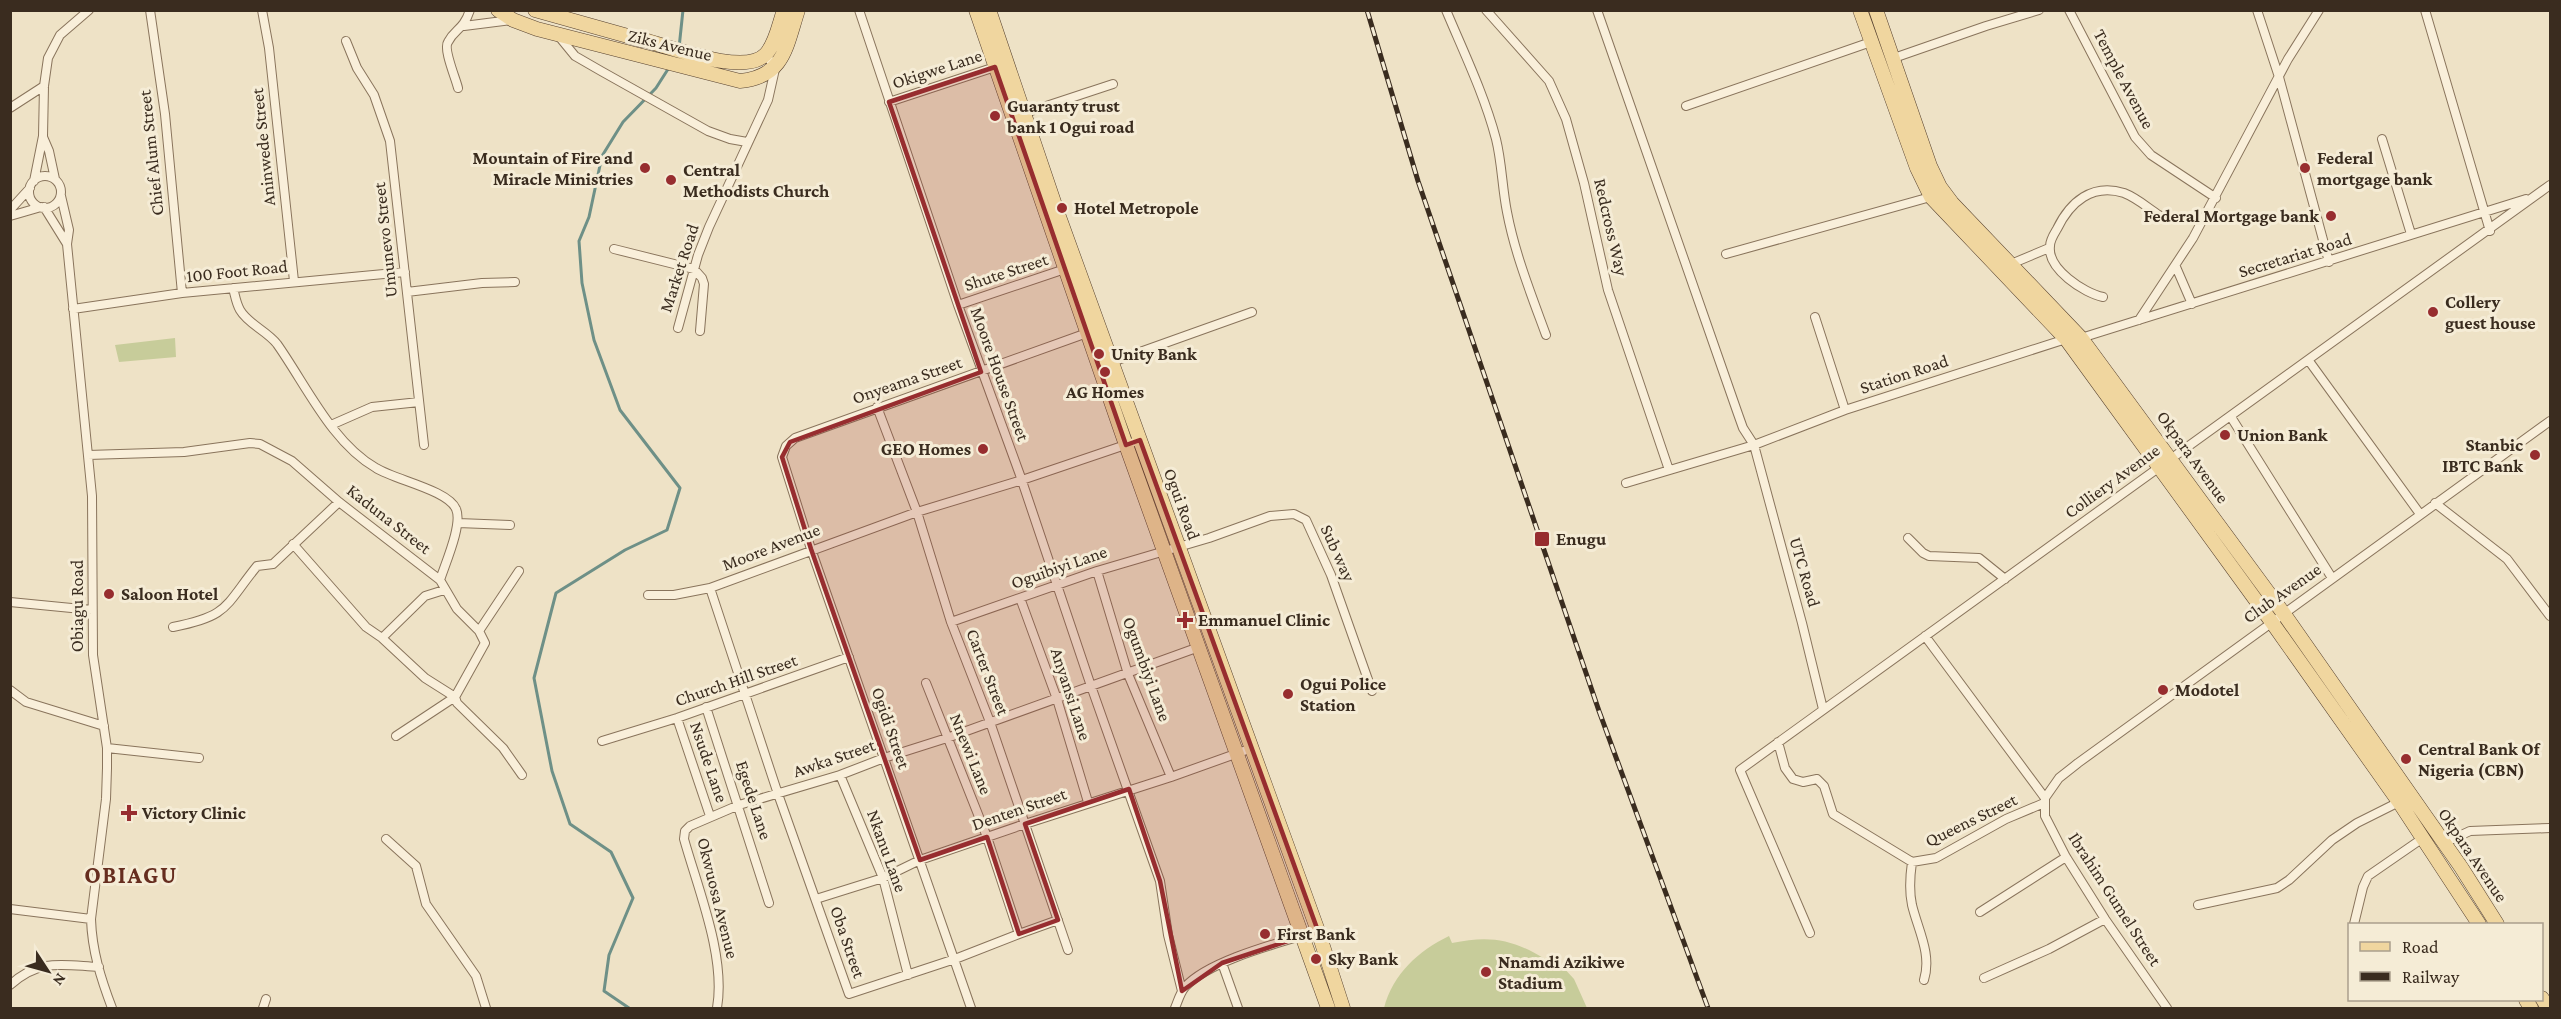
<svg xmlns="http://www.w3.org/2000/svg" width="2561" height="1019" font-family="'Crimson Pro',serif">
  <rect width="100%" height="100%" fill="#eee2c6"/>
  <!-- pitch -->
  <path fill="#c7cc9a" d="M175,338l1,19 -57,5 -4,-17z
    M1449,936l3,7c38,-8 60,-4 93,16l5,-6 24,26 13,29h-203c9,-34 34,-57 65,-72z"/>
  <g fill="none" stroke-linecap="round" stroke-linejoin="round">
    <!-- stream -->
    <path stroke="#6e9087" stroke-width="3" d="M679,48l4,-38
      M629,1008l-25,-17 5,-36 24,-57 -22,-46 -41,-28 -18,-53 -18,-93 22,-85 69,-43 42,-20 13,-42 -60,-78 -26,-70 -12,-57 -3,-42 10,-24 13,-61 21,-34 33,-34 14,-22"/>
    <!-- minor casing -->
    <g stroke="#89745c" stroke-width="10">
      <path id="minor" d="M150,10l15,104 17,179
        M262,10l7,38 25,233
        M859,10l99,295 62,170 71,211 69,195 8,54 14,56
        M1446,10c18,43 38,84 50,129 6,24 6,48 11,73 8,42 24,82 39,123
        M1486,10l63,71 17,38 18,64 24,107 61,180
        M1597,10l141,404 5,14 11,17 48,178 21,86
        M2069,10l66,127 16,18 65,43
        M2257,10l22,67 50,185
        M2425,10l65,221
        M464,26l47,-6
        M557,34l18,22 26,15 107,60 22,8 17,3
        M346,41l11,27 17,27 16,46 34,304
        M1891,59l95,-33 53,-16
        M458,88c-2,-9 -15,-39 -10,-46 7,-14 15,-11 22,-32
        M889,102l106,-35
        M1686,106l185,-64
        M10,108l34,-22
        M1025,113l88,-29
        M43,137l6,14 6,28
        M2382,139l29,95
        M29 192a16 16 0 1 1 32 0a16 16 0 1 1-32 0Z
        M34,181l9,-45 1,-50 4,-28 12,-23 29,-25
        M61,196l8,34 -2,14
        M44,207l23,37 25,252 1,159 14,93v20l-1,31 -15,120c1,32 10,60 21,89
        M10,210l20,-22
        M10,216l31,-9
        M614,249l80,20 8,9 2,6 -4,47
        M1726,254l208,-58
        M2011,264l38,-16
        M2176,267l16,37
        M233,288c2,7 3,15 7,22 8,14 27,21 37,34 29,41 55,99 99,124 19,12 72,22 80,41 7,15 -11,55 -16,71
        M407,292l75,-9 33,-1
        M2103,297c-19,-4 -56,-28 -53,-51 0,-6 4,-12 7,-17 13,-27 35,-46 67,-36 13,5 24,15 35,22
        M958,305l107,-36
        M73,309l109,-16 223,-21
        M1815,317l30,93
        M2139,320l54,-82 95,-179 31,-49
        M678,328l20,-73 11,-28 59,-127 7,-31 -9,-15
        M2309,361l111,153
        M1112,362l140,-50
        M877,407l40,105 34,110 39,100 78,228
        M2231,417l101,161
        M331,425l41,-18 47,-5
        M88,455l96,-3 66,-9 10,1 32,17 47,41 101,78 17,29 22,22 6,12 -30,54 2,6 46,45 19,27
        M1626,483l128,-38 91,-35 221,-71 15,-1 445,-139
        M2435,503l72,56 43,57
        M458,523l52,2
        M1908,538l15,15 6,3 50,2 26,21
        M293,544l73,83 16,11 43,40 30,19 -59,39
        M1097,571l31,103 43,103
        M648,595h26l36,-7
        M1020,598l37,101 31,103
        M10,602l82,8
        M951,622l146,-51 112,-33 61,-22 24,-2 12,6 25,55 41,116
        M173,627c56,-11 51,-20 84,-61l16,-2 66,-62
        M479,631l40,-60
        M1925,636l120,162
        M382,638l43,-42 19,-6
        M926,683l61,154 32,97 -64,25 -106,35 -71,-200 -68,-206 207,-76 105,-32 118,-40
        M10,690l16,12 78,24
        M706,707l63,196
        M677,718l33,98
        M602,741l75,-23 172,-61
        M1778,742l7,26 8,11 10,3 14,-3 7,7 9,28 79,48 24,-4 70,-39 38,-16
        M107,748l92,10
        M840,775l43,103 25,97
        M386,839l30,27 10,38 50,72 10,32
        M2444,843l26,-12 80,-3
        M1912,862c-2,14 -3,29 0,43 6,25 20,49 12,75
        M816,899l67,-21 37,-18 105,-36 146,-47 81,-29
        M2198,905l79,-17 12,-8 43,-40 25,-17 46,-23
        M10,909l81,10
        M1980,912l86,-55
        M2354,924l9,-37 5,-11 55,-38
        M1810,933l-70,-163 810,-585
        M1019,934l39,-14
        M1222,963l16,45
        M1984,978l65,-29 56,-30
        M10,985c30,-27 52,-20 89,-18
        M263,1008l3,-9
        M717,1008c9,-51 -19,-119 -33,-169l1,-8 5,-5 49,-21 101,-30 44,-17 63,-20 252,-91
        M971,1008l-160,-459 -29,-92 4,-11 9,-8 292,-105
        M1175,1008c3,-7 5,-15 10,-21 24,-27 97,-45 133,-56
        M2167,1008l-62,-89 -39,-62 -21,-41v-18l14,-20 19,-15 472,-342"/>
    </g>
    <!-- primary casing -->
    <g stroke="#574230" stroke-width="15">
      <path id="primary" d="M498,10l15,10 24,9 203,52c44,-4 46,-34 58,-71
        M535,10l107,30
        M976,10l150,435 202,563
        M989,10l69,204 260,717 25,77
        M1860,10l57,158 14,29 135,142 205,282 128,181 80,122
        M1876,10l54,156 10,21 12,16 129,135 203,276 177,253 36,57
        M644,40c27,7 101,37 122,14 10,-11 13,-30 18,-44
        M2542,998l6,10
        M2526,1000l5,8"/>
    </g>
    <!-- minor -->
    <use href="#minor" stroke="#f9efda" stroke-width="8"/>
    <!-- primary -->
    <use href="#primary" stroke="#f0d69f" stroke-width="14"/>
    <!-- rail casing -->
    <g stroke="#3a2c1f" stroke-width="5">
      <path id="rail" d="M1367,10l51,171 181,530 109,297"/>
    </g>
    <!-- rail -->
    <use href="#rail" stroke="#f5ecd6" stroke-width="3" stroke-dasharray="9" stroke-linecap="butt"/>
  </g>
  <!-- marked area -->
  <path fill="#972d2f" fill-opacity="0.2" stroke="#972d2f" stroke-width="4.5" stroke-linejoin="round" d="M995,67l131,378 14,-5 178,491 -96,32 -40,28 -22,-110 -31,-92 -104,35 33,96 -39,14 -32,-97 -67,23 -109,-311 -29,-92 8,-15 191,-70 -92,-270z"/>
  <!-- markers -->
  <g fill="#972d2f" stroke="#f5ecd6" stroke-width="2">
    <circle cx="995" cy="116" r="6"/>
    <circle cx="645" cy="168" r="6"/>
    <circle cx="2305" cy="168" r="6"/>
    <circle cx="671" cy="180" r="6"/>
    <circle cx="1062" cy="208" r="6"/>
    <circle cx="2331" cy="216" r="6"/>
    <circle cx="2433" cy="312" r="6"/>
    <circle cx="1099" cy="354" r="6"/>
    <circle cx="1105" cy="372" r="6"/>
    <circle cx="2225" cy="435" r="6"/>
    <circle cx="983" cy="449" r="6"/>
    <circle cx="2535" cy="455" r="6"/>
    <rect x="1534" y="531" width="16" height="16" rx="3"/>
    <circle cx="109" cy="594" r="6"/>
    <path d="M1182 611h6v6h6v6h-6v6h-6v-6h-6v-6h6z"/>
    <circle cx="2163" cy="690" r="6"/>
    <circle cx="1288" cy="694" r="6"/>
    <circle cx="2406" cy="759" r="6"/>
    <path d="M126 804h6v6h6v6h-6v6h-6v-6h-6v-6h6z"/>
    <circle cx="1265" cy="934" r="6"/>
    <circle cx="1316" cy="959" r="6"/>
    <circle cx="1486" cy="972" r="6"/>
  </g>
  <g text-anchor="middle" stroke-width="6" stroke-linejoin="round" paint-order="stroke">
    <!-- street labels -->
    <g font-size="18" fill="#3a2c1f" stroke="#f5ecd6">
      <text transform="translate(670 45) rotate(14)" y="6">Ziks Avenue</text>
      <text transform="translate(937 69) rotate(-18)" y="6">Okigwe Lane</text>
      <text transform="translate(2124 79) rotate(62)" y="6">Temple Avenue</text>
      <text transform="translate(263 147) rotate(-96)" y="6">Aninwede Street</text>
      <text transform="translate(151 153) rotate(-96)" y="6">Chief Alum Street</text>
      <text transform="translate(1611 227) rotate(77)" y="6">Redcross Way</text>
      <text transform="translate(385 240) rotate(-96)" y="6">Umunevo Street</text>
      <text transform="translate(2295 255) rotate(-17)" y="6">Secretariat Road</text>
      <text transform="translate(679 268) rotate(-72)" y="6">Market Road</text>
      <text transform="translate(237 271) rotate(-6)" y="6">100 Foot Road</text>
      <text transform="translate(1006 272) rotate(-18)" y="6">Shute Street</text>
      <text transform="translate(1000 374) rotate(70)" y="6">Moore House Street</text>
      <text transform="translate(1904 374) rotate(-18)" y="6">Station Road</text>
      <text transform="translate(907 380) rotate(-19)" y="6">Onyeama Street</text>
      <text transform="translate(2193 457) rotate(54)" y="6">Okpara Avenue</text>
      <text transform="translate(2112 481) rotate(-36)" y="6">Colliery Avenue</text>
      <text transform="translate(1182 504) rotate(70)" y="6">Ogui Road</text>
      <text transform="translate(389 519) rotate(38)" y="6">Kaduna Street</text>
      <text transform="translate(771 547) rotate(-21)" y="6">Moore Avenue</text>
      <text transform="translate(1338 553) rotate(66)" y="6">Sub way</text>
      <text transform="translate(1059 567) rotate(-19)" y="6">Oguibiyi Lane</text>
      <text transform="translate(1805 572) rotate(74)" y="6">UTC Road</text>
      <text transform="translate(2282 593) rotate(-35)" y="6">Club Avenue</text>
      <text transform="translate(77 606) rotate(-90)" y="6">Obiagu Road</text>
      <text transform="translate(1147 669) rotate(70)" y="6">Ogumbiyi Lane</text>
      <text transform="translate(988 672) rotate(69)" y="6">Carter Street</text>
      <text transform="translate(736 680) rotate(-19)" y="6">Church Hill Street</text>
      <text transform="translate(1071 694) rotate(72)" y="6">Anyansi Lane</text>
      <text transform="translate(891 728) rotate(71)" y="6">Ogidi Street</text>
      <text transform="translate(971 754) rotate(68)" y="6">Nnewi Lane</text>
      <text transform="translate(834 758) rotate(-19)" y="6">Awka Street</text>
      <text transform="translate(709 762) rotate(71)" y="6">Nsude Lane</text>
      <text transform="translate(754 800) rotate(72)" y="6">Egede Lane</text>
      <text transform="translate(1019 809) rotate(-19)" y="6">Denten Street</text>
      <text transform="translate(1971 820) rotate(-26)" y="6">Queens Street</text>
      <text transform="translate(887 851) rotate(70)" y="6">Nkanu Lane</text>
      <text transform="translate(2473 855) rotate(56)" y="6">Okpara Avenue</text>
      <text transform="translate(718 898) rotate(76)" y="6">Okwuosa Avenue</text>
      <text transform="translate(2115 899) rotate(57)" y="6">Ibrahim Gumel Street</text>
      <text transform="translate(848 942) rotate(71)" y="6">Oba Street</text>
    </g>
    <!-- poi labels -->
    <g font-size="18" font-weight="bold" fill="#3a2c1f" stroke="#f5ecd6" text-anchor="start">
      <text x="1007" y="112">Guaranty trust<tspan x="1007" dy="21">bank 1 Ogui road</tspan></text>
      <text x="633" y="164" text-anchor="end">Mountain of Fire and<tspan x="633" dy="21">Miracle Ministries</tspan></text>
      <text x="2317" y="164">Federal<tspan x="2317" dy="21">mortgage bank</tspan></text>
      <text x="683" y="176">Central<tspan x="683" dy="21">Methodists Church</tspan></text>
      <text x="1074" y="214">Hotel Metropole</text>
      <text x="2319" y="222" text-anchor="end">Federal Mortgage bank</text>
      <text x="2445" y="308">Collery<tspan x="2445" dy="21">guest house</tspan></text>
      <text x="1111" y="360">Unity Bank</text>
      <text x="1105" y="398" text-anchor="middle">AG Homes</text>
      <text x="2237" y="441">Union Bank</text>
      <text x="2523" y="451" text-anchor="end">Stanbic<tspan x="2523" dy="21">IBTC Bank</tspan></text>
      <text x="971" y="455" text-anchor="end">GEO Homes</text>
      <text x="1556" y="545">Enugu</text>
      <text x="121" y="600">Saloon Hotel</text>
      <text x="1198" y="626">Emmanuel Clinic</text>
      <text x="1300" y="690">Ogui Police<tspan x="1300" dy="21">Station</tspan></text>
      <text x="2175" y="696">Modotel</text>
      <text x="2418" y="755">Central Bank Of<tspan x="2418" dy="21">Nigeria (CBN)</tspan></text>
      <text x="142" y="819">Victory Clinic</text>
      <text x="1277" y="940">First Bank</text>
      <text x="1328" y="965">Sky Bank</text>
      <text x="1498" y="968">Nnamdi Azikiwe<tspan x="1498" dy="21">Stadium</tspan></text>
    </g>
    <!-- district labels -->
    <g font-size="24" font-weight="bold" letter-spacing="1.5" fill="#662d1f" stroke="#f5ecd6">
      <text x="131" y="883">OBIAGU</text>
    </g>
  </g>
  <!-- border -->
  <rect width="2561" height="1019" fill="none" stroke="#3a2c1f" stroke-width="24"/>
  <!-- legend -->
  <rect x="2348" y="923" width="195" height="78" fill="#f5ecd6" stroke="#aa9f8d" stroke-width="1.5"/>
  <rect x="2360" y="942" width="30" height="9" fill="#f0d69f" stroke="#aa9f8d" stroke-width="1.5"/>
  <text x="2402" y="953" font-size="18" fill="#3a2c1f">Road</text>
  <rect x="2360" y="972" width="30" height="9" fill="#3a2c1f" stroke="#aa9f8d" stroke-width="1.5"/>
  <text x="2402" y="983" font-size="18" fill="#3a2c1f">Railway</text>
  <!-- north arrow -->
  <g transform="translate(48 971) rotate(126)" stroke="#f5ecd6" stroke-width="4.5" paint-order="stroke">
  <path d="M0-4.5L10 22L0 15L-10 22Z" fill="#3a2c1f"/>
  <text y="-9" font-size="16" font-weight="bold" text-anchor="middle" fill="#3a2c1f">N</text>
  </g>
</svg>
